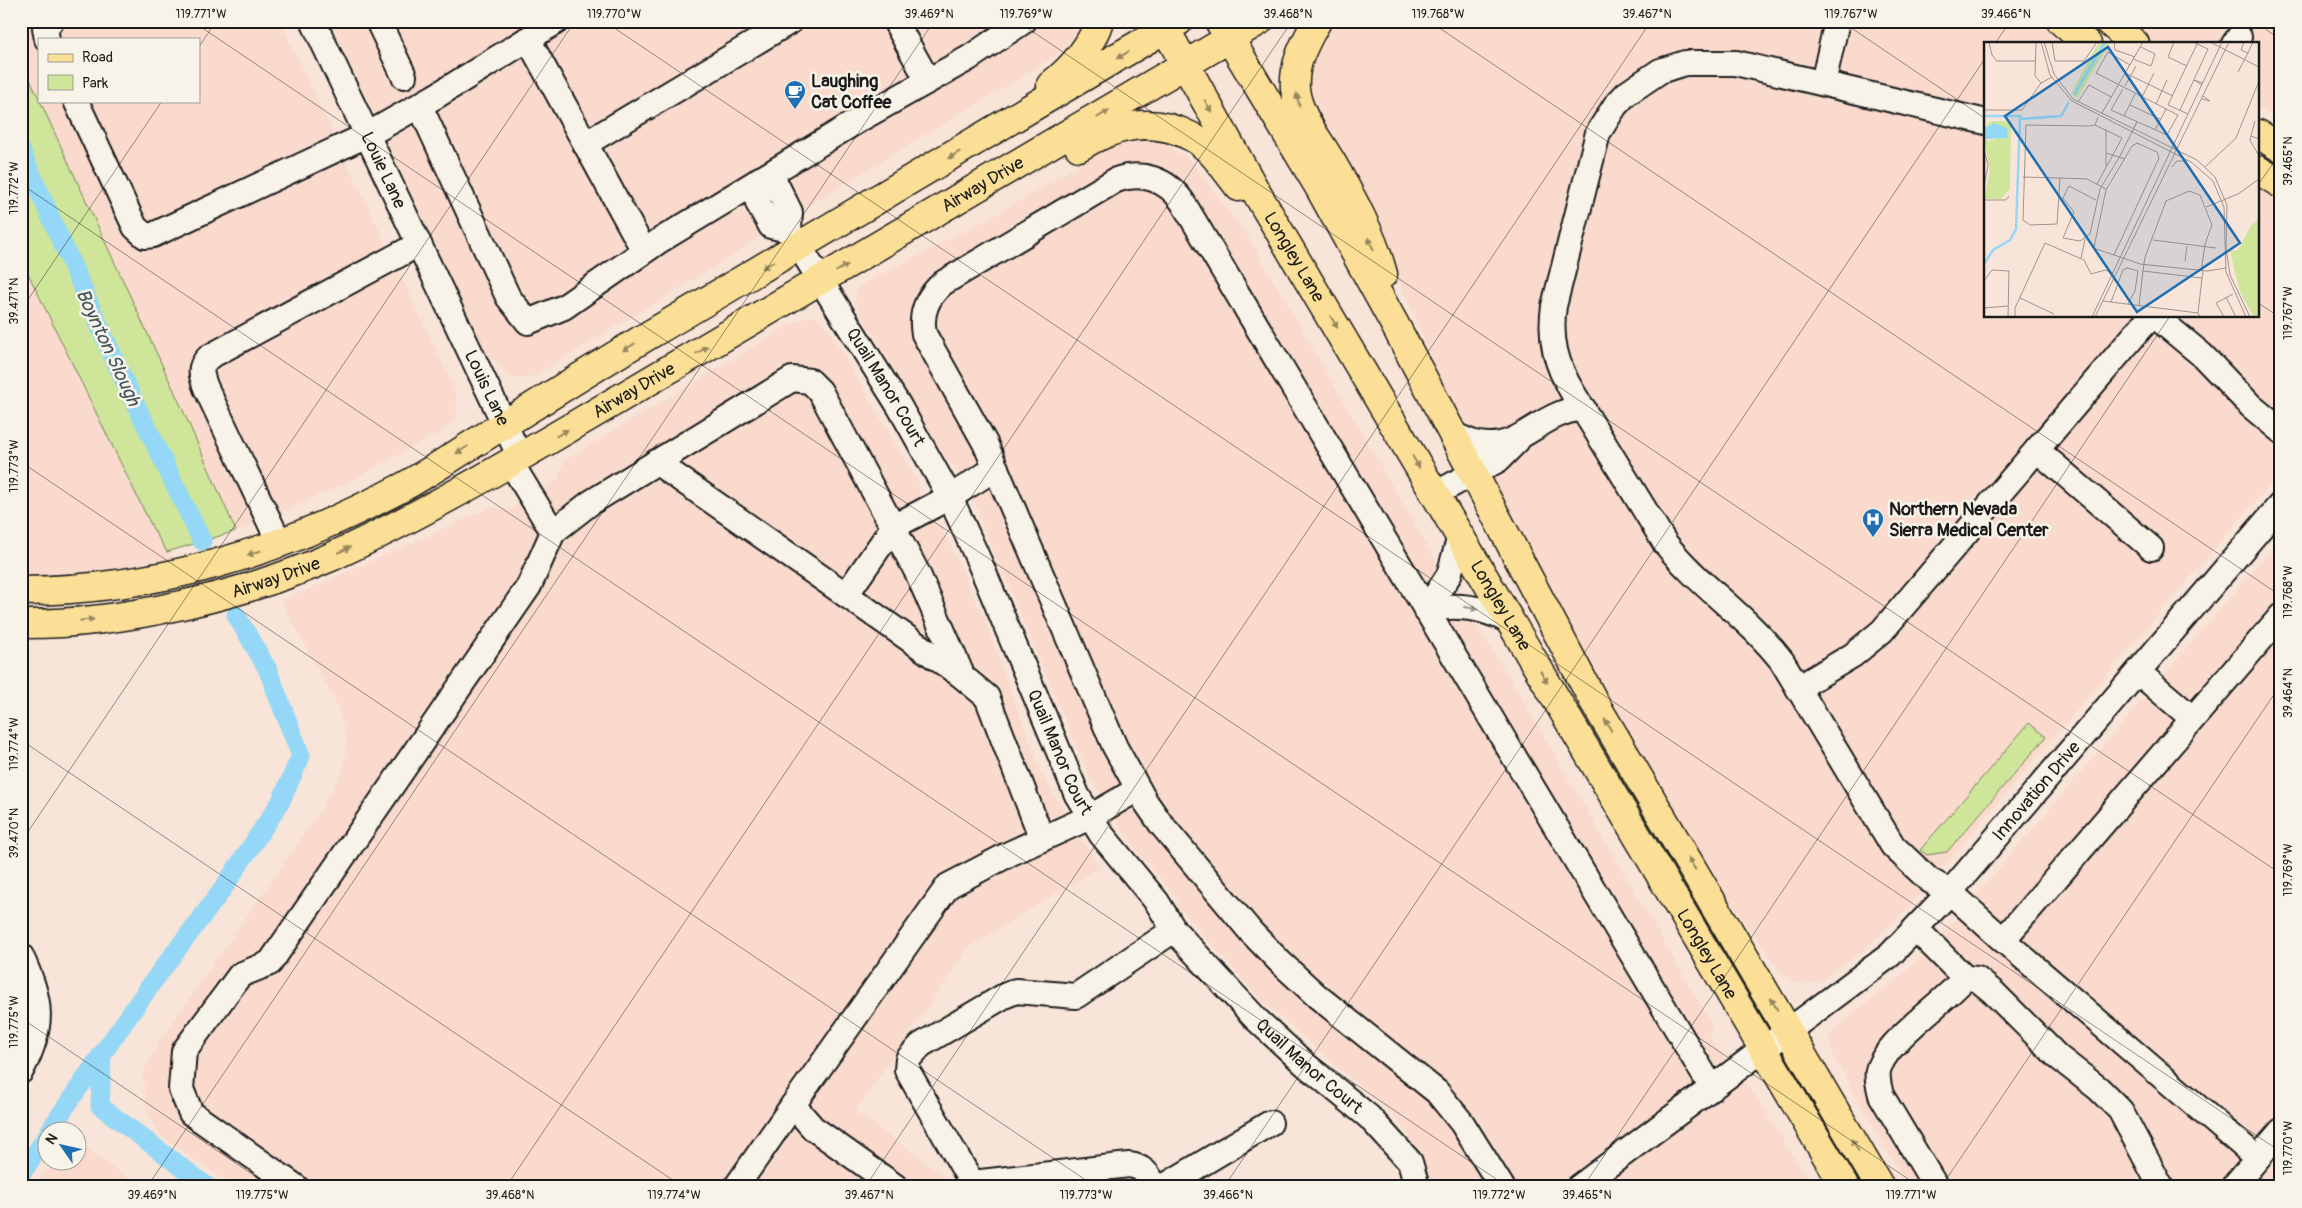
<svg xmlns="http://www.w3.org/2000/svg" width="2302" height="1208" font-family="Pangolin,sans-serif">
  <rect width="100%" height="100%" fill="#f8e4d8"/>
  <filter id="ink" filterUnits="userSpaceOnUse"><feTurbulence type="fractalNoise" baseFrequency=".02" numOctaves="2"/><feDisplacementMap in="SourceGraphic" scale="10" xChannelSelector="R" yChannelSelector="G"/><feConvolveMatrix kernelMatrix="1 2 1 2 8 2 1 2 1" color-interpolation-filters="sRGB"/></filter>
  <g filter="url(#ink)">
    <!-- built -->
    <path fill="#f9dacd" d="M21,21h259l175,369 2,22 -5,11 -10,8 -100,54 -106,46 -195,-430h158v-62h-160v58l-18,-37z
      M330,21h750l-5,13 -9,13 -15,12 -231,139 -106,69 -180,109 -14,2 -10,-1 -16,-18 -4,2z
      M1324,21h719l27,23h-84v272h272v-131l23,15v271l-372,436 -49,46 -42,29 -15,2 -8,-2 -13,-8 -70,-99 -106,-182 -161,-303 -35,-85 -39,-81 -65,-117 2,-54z
      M2130,21h151v101l-23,-15v-63h-101z
      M1156,139l33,20 58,76 184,318 81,129 199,341 -1,17 43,52 59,95h-380l-4,-14 -13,-26 -9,-16 -19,-21 -124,-108 -87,-98 3,-3 -50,-60 -39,-63 -111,-261 1,-5 -26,-46 -6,-4 -92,-157 -1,-7 2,-8 6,-6 136,-71 116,-69 20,-4z
      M21,222l137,306 15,31 -85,13 -67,3z
      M814,316l14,13 93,159 -2,8 13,23 10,8 42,92 57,154 58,94 -129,79 -115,165 104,76h-724l-75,-51 -13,-23 -4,-40 16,-31 160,-229 25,-43 3,-30 -9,-33 -56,-106 210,-94 16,5 50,-32 7,-20 233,-140z
      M2281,538v649h-373l-75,-132 -4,-15 5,-11 70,-55 40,-41z
      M78,1143l62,44h-104l18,-26 24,-1z"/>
    <!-- green -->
    <path fill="#cfe59a" stroke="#76805b" d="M21,60l161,348 54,123 -69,21 -15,-25 -131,-268z
      M2029,723l17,14 -99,115 -20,3 -7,-5z"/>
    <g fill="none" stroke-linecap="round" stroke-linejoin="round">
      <!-- canal -->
      <path stroke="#94d7f6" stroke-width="19" d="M21,151l99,221 82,169
        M50,1130l51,-75
        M21,1174l27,-39
        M208,1187l-108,-81 2,-52 55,-78 63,-83 60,-90 21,-47 -34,-88 -31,-53"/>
      <!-- minor casing -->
      <g stroke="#1c1c1c" stroke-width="28">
        <g id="minor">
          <path id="s1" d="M313,21l207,436"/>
          <path d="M378,21l26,55"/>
          <path d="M895,21l33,60"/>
          <path d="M47,39l-2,-11 6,-7"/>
          <path d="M528,39l116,212"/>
          <path d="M2234,44l5,-7"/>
          <path d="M1823,83l14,-62"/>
          <path d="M76,101l59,126 10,9 8,-1 214,-100 69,-39 121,-75"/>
          <path d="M420,106l88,191 20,25 36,-15 95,-66 203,-123 107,-60 55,-37"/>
          <path d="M1986,122l-250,-59h-51l-25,8 -34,23 -11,12 -17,27 -44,173c-5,33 2,59 19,87l92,150c35,44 83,74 117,118l111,185 36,34 21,12 53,48 278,-324"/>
          <path d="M585,144l206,-123"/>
          <path id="s2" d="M789,230l-18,-4 -13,-23 2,-24 17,7 13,26 -1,18 110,176 51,91 29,64 98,234 24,39 56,68 17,28 82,89 51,47 62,51 41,45 7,25"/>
          <path d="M2155,316l47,39 49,51 30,25"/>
          <path d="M1452,433c61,36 77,-19 131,-25"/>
          <path d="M2037,450l114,98"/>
          <path d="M656,462l306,214"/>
          <path d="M1435,494l63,-34 19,-19"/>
          <path d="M553,532l37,-29 202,-124 18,2 10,10 97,181 46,105 24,20 55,142"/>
          <path d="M280,544l-74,-156c-5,-13 -8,-21 3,-31l210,-113"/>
          <path d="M846,595l47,-68 57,-30 46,-29"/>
          <path d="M1426,610c31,-7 59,-3 86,13"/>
          <path d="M1426,610l23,-35 11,-39"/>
          <path d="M2138,672l54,46"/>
          <path d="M1798,688l55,-33 29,-24 269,-315"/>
          <path d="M1916,929l49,49"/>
          <path d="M2003,940l254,218"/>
          <path d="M21,956c21,46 24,69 0,115"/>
          <path d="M296,1187l-105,-74 -10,-24 3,-38 56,-76 30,-12 259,-377 24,-54 -42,-69"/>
          <path d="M736,1187l57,-82"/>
          <path d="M896,1187l-83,-59 -20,-23 155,-219 63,-33 79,-36 48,-28"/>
          <path d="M1156,1187c-8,-13 -12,-20 -27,-22l-157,18 -65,-113 1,-11 13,-14 83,-49 12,-5 60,5 98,-66"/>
          <path d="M1163,1187l107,-64"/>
          <path d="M1502,1187l-40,-64 -25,-31 -120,-96 -37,-34 -29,-30 -90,-108 -16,-23 -30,-54 -130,-304 -61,-109c-4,-21 3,-37 19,-51l173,-103c26,-9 50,-1 66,21l530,887"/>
          <path id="s3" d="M1579,1187l311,-232 60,-63 331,-388"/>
          <path d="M1936,1187l-55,-92c-2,-9 -6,-21 -1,-30 12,-28 63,-62 85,-87l12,1 16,13 65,65 41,32 21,21 41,77"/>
          <path d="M2233,1187l48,-56"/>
        </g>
      </g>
      <!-- major casing -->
      <g stroke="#1c1c1c" stroke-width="31">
        <g id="major">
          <path id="s4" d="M1161,21l98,176 586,990"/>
          <path d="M1219,21l100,166 76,138 198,375 287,487"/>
          <path d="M1317,21c-12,22 -24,42 -22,68 3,27 24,51 37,74 20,35 41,73 51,111"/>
          <path d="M2061,21l26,23"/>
          <path d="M2108,21l27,23"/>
          <path d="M1051,85c21,-17 40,-38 48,-64"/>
          <path d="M2258,134l23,14"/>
          <path d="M1079,147c36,-22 73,-31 113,-10 19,10 34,34 47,50"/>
          <path d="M2258,170l23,14"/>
          <path d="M21,591c137,-1 256,-38 376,-101 29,-15 56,-34 84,-51 56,-35 111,-70 168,-104 177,-104 352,-211 530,-314"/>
          <path id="s5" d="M21,624c98,1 221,-28 310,-67 79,-36 155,-80 230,-124l698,-412"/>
        </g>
      </g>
      <!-- minor -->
      <use href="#minor" stroke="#f7f3e8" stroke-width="24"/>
      <!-- major -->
      <use href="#major" stroke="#fbdf96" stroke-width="28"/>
    </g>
    <!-- one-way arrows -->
    <defs><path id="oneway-solid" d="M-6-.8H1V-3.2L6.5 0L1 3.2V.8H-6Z" transform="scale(1.25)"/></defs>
    <g fill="#97875f">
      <use href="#oneway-solid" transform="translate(1123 55) rotate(149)"/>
      <use href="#oneway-solid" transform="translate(1298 100) rotate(-103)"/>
      <use href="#oneway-solid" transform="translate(1208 106) rotate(61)"/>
      <use href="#oneway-solid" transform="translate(1103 114) rotate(-31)"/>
      <use href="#oneway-solid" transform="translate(954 155) rotate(149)"/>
      <use href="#oneway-solid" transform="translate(1371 244) rotate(-112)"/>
      <use href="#oneway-solid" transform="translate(768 265) rotate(149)"/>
      <use href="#oneway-solid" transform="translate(842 268) rotate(-30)"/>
      <use href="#oneway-solid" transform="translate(1334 322) rotate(60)"/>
      <use href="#oneway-solid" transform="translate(629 347) rotate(149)"/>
      <use href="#oneway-solid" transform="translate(702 350) rotate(-31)"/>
      <use href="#oneway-solid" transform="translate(562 433) rotate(-30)"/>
      <use href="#oneway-solid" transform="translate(462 450) rotate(148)"/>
      <use href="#oneway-solid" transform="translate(1416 462) rotate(59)"/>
      <use href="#oneway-solid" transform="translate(344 550) rotate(-25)"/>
      <use href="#oneway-solid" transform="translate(254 553) rotate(161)"/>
      <use href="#oneway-solid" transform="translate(87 620) rotate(-6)"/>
      <use href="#oneway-solid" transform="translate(1544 677) rotate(59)"/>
      <use href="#oneway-solid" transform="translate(1608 725) rotate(-120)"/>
      <use href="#oneway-solid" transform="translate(1692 864) rotate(-120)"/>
      <use href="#oneway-solid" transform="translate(1774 1004) rotate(-120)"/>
      <use href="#oneway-solid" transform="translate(1855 1145) rotate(-121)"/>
    </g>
    <use fill="#94928c" href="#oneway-solid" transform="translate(1471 608) rotate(9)"/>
  </g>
  <!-- ticks -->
  <path fill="none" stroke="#1c1c1c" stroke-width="1" stroke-opacity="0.45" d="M192,21l1728,1166M604,21l1677,1131M1017,21l1264,853M1429,21l852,575M1841,21l145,98M2254,21l27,19M1995,44l15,-23M199,47l17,-26M21,184l1487,1003M2258,185l23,-33M2258,303l23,15M21,310l141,-209M21,462l1075,725M21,740l662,447M21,842l554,-821M21,1018l250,169M147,1187l787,-1166M506,1187l786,-1166M865,1187l786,-1166M1224,1187l762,-1130M1583,1187l587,-871M1941,1187l340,-503"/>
  <!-- icons -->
  <defs>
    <g id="cafe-pin" transform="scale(1.125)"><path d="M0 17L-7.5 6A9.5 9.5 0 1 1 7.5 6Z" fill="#1f6fb2" stroke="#f7f3e8"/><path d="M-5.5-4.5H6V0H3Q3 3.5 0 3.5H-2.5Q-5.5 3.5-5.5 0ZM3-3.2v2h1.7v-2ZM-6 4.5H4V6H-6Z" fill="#fff"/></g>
    <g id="hospital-pin" transform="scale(1.125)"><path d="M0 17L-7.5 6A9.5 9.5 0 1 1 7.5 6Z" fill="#1f6fb2" stroke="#f7f3e8"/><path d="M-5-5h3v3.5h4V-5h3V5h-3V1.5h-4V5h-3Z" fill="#fff"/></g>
  </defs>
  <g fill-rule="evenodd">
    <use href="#cafe-pin" x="795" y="91"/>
    <use href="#hospital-pin" x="1873" y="519"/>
  </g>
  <g text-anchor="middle" stroke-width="5" stroke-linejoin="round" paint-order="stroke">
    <!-- poi labels -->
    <g font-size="18" font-weight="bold" fill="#1c1c1c" stroke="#f7f3e8" text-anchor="start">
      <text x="811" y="87">Laughing<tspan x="811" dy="21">Cat Coffee</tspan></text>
      <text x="1889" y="515">Northern Nevada<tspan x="1889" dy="21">Sierra Medical Center</tspan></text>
    </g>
    <!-- street labels -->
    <g font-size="18" fill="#1c1c1c" stroke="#f7f3e8">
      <text dy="6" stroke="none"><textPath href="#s1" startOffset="165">Louie Lane</textPath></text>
      <text dy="6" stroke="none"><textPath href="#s5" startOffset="1070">Airway Drive</textPath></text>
      <text dy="6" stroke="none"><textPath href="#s4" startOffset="271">Longley Lane</textPath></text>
      <text dy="6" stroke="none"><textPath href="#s2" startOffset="319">Quail Manor Court</textPath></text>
      <text dy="6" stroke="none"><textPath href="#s1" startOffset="406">Louis Lane</textPath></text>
      <text dy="6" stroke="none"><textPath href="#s5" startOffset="665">Airway Drive</textPath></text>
      <text dy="6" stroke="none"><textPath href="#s5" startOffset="260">Airway Drive</textPath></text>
      <text dy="6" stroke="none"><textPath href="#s4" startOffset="676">Longley Lane</textPath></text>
      <text dy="6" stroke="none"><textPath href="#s2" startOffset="724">Quail Manor Court</textPath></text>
      <text dy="6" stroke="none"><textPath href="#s3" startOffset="608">Innovation Drive</textPath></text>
      <text dy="6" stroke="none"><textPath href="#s4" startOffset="1081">Longley Lane</textPath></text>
      <text dy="6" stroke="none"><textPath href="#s2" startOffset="1129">Quail Manor Court</textPath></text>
    </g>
    <!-- water labels -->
    <g font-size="19" font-style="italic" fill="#40545d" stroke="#f7f3e8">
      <text transform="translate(109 347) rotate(65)" y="7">Boynton Slough</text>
    </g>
  </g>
  <!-- overview -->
  <g transform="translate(1984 42)">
    <rect width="275" height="275" fill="#f8e4d8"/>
    <path d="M115,0h11l-33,56 -6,-5zM7,79h16l4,4 -1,63 -9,11h-17l6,-29 -6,-31 6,2 10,-4 -6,-14 -10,4zM275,178v97h-5l-14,-25 -10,-41 8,-1 14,-26z" fill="#cfe59a"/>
    <path d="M10,81l13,5 1,10 -24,1v-11z" fill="#94d7f6"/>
    <path fill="none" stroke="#94d7f6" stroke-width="2.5" d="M90,53l31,-53M0,74h38M0,222l9,-14 17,-10 6,-11 4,-110 41,-3 8,-14"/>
    <path fill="none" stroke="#a0948d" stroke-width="1" d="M5,0l3,13 5,6h38M52,0l-1,34 6,7M57,0l9,33 22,26 119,61 22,19 11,26 2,65 20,45M60,0l10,32 19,25 124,61 18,17 12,28 -1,43 4,27 20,42M68,0l3,19h29l13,-19M130,0l1,8 20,7M190,0l-6,15 19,9M226,0l49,25M260,0l-3,8 7,3 5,-11M149,17l18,7 4,-12 -14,-7M254,30l10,-19M141,31l48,23M218,43l-8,-5 9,3M141,44l11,-20M139,47l-12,21 56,25 11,-20 -82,-42 12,-21 22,13M158,55l12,-24M218,57l8,2 -7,-5M94,60l11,-17 22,12M172,62l11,-24M146,63l30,14M0,68h38l19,-27 11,-6M196,68l28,-61 -15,-7M118,71l41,-71M204,72l-20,-9 30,-63M140,74l11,-22M114,75l-3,8 -6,1 -63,-1 -3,95 7,5 27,-1 3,-46 27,1 19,10M271,79l-4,15 8,3M111,83l27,13 -25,46M171,88l11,-21M267,94l-1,4 9,16M0,108l4,15 -4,22M122,111l19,6M122,124v-37M188,125l5,-6h10M221,125l31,-29 23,-57M39,135l37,1M0,158h22l3,-4M112,158l-27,-14 -6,12 11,14 -11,26 17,3 10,-7 10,-45 20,-33 17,-34 -3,5M222,165l32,-13 21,-15M169,198l63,8M130,213l45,-97 -2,-6 -20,-9 -5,3 -26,44 -12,57 2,2 36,12 8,3 67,7 19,-3M97,216l4,-19M201,219l2,-15M0,239l8,-11 17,1 -1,46M242,255l10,20M36,256l34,16M119,259l95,12 2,4M127,260l12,-32 4,-2 11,3 -3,20 -7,13M155,264l4,-35M0,266l24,-2M214,271l4,-35 1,-5 -1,-8 3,-21 7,-19 -12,-30 -11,-4 -23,10 -21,56 -2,14 59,7M31,275v-9l30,-65 39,17 7,14 14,-4 8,3M108,275l130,-275M111,275l134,-275M240,275l-8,-14 17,-9"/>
    <path fill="#1f6fb2" fill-opacity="0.15" stroke="#1f6fb2" stroke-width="2.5" d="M124,5l132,196 -103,69 -132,-196z"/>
    <rect width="275" height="275" fill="none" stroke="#1c1c1c" stroke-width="2.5"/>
  </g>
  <!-- margin -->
  <rect width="2302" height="1208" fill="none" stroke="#f7f3e8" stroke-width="55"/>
  <!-- legend -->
  <rect x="38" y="38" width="162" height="65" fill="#f7f3e8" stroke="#9f9d96"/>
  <rect x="48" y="54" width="25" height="8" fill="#fbdf96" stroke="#9f9d96"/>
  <text x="82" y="62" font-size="15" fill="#1c1c1c">Road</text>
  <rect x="48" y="75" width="25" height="15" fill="#cfe59a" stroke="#9f9d96"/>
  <text x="82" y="88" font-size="15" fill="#1c1c1c">Park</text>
  <!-- north arrow -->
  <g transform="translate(62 1146) rotate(304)"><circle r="24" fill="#f7f3e8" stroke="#9f9d96"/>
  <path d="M0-4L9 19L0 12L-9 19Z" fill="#1f6fb2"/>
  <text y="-8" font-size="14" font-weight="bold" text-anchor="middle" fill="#1c1c1c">N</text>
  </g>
  <rect x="28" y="28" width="2246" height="1152" fill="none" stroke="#1c1c1c" stroke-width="2"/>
  <g font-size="12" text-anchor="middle" fill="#1c1c1c">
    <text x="201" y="18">119.771°W</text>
    <text x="614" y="18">119.770°W</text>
    <text x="929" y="18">39.469°N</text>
    <text x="1026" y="18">119.769°W</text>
    <text x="1288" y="18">39.468°N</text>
    <text x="1438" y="18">119.768°W</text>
    <text x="1647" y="18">39.467°N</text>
    <text x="1851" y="18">119.767°W</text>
    <text x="2006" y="18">39.466°N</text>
    <text transform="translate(2288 161) rotate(-90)" y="4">39.465°N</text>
    <text transform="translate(14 188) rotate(-90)" y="4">119.772°W</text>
    <text transform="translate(14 301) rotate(-90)" y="4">39.471°N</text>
    <text transform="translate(2288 313) rotate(-90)" y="4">119.767°W</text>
    <text transform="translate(14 466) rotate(-90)" y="4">119.773°W</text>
    <text transform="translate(2288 592) rotate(-90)" y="4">119.768°W</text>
    <text transform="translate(2288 693) rotate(-90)" y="4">39.464°N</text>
    <text transform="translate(14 744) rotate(-90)" y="4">119.774°W</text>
    <text transform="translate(14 833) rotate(-90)" y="4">39.470°N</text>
    <text transform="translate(2288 870) rotate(-90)" y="4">119.769°W</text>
    <text transform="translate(14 1022) rotate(-90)" y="4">119.775°W</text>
    <text transform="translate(2288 1148) rotate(-90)" y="4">119.770°W</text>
    <text x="152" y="1199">39.469°N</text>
    <text x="262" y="1199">119.775°W</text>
    <text x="510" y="1199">39.468°N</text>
    <text x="674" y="1199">119.774°W</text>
    <text x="869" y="1199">39.467°N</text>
    <text x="1086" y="1199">119.773°W</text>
    <text x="1228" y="1199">39.466°N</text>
    <text x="1499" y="1199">119.772°W</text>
    <text x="1587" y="1199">39.465°N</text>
    <text x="1911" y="1199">119.771°W</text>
  </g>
</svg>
